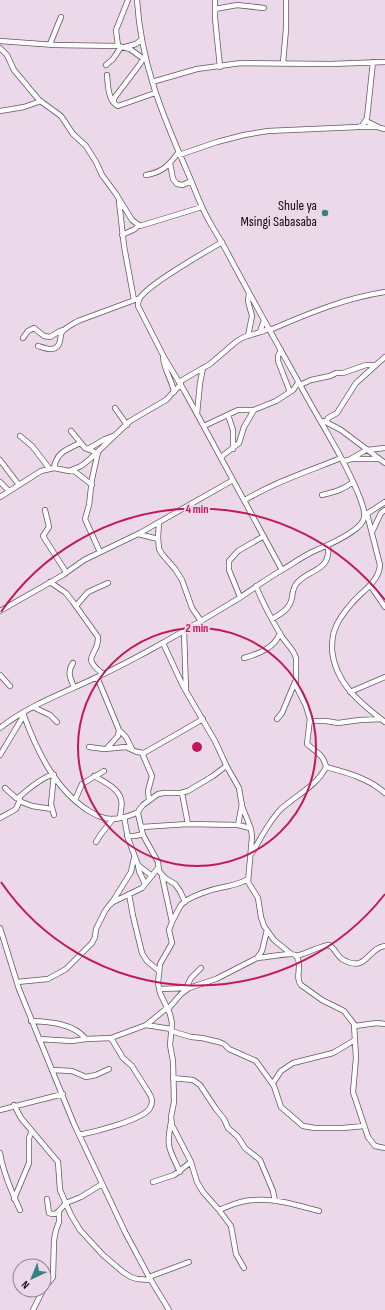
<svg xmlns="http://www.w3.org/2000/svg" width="385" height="1310" font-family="'Sofia Sans Condensed',sans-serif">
  <rect width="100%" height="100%" fill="#ebd8e8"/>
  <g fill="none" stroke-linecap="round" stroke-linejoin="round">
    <!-- minor casing -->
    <g stroke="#655563" stroke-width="6">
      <path id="minor" d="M215,0v18l5,49
        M215,9l22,-4 27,3
        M0,41l55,4 63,1 12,3 15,11
        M50,44l11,-27
        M118,46l-2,-16 12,-30
        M125,47l11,-3 6,-5
        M0,48l7,7 7,15 25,30 22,16 12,18 13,12 10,16 6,13 14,19 16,26 8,6 3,-1 59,-18
        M283,63l3,-34v-29
        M106,65l7,-6 8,-12
        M107,75c1,11 1,26 11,31l37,-13
        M152,82l45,-13 44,-6 89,1 55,-2
        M113,102l2,-5 25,-33 3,-6
        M0,111l24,-4 17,-6
        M366,121l14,7 5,1
        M361,127h16
        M179,155l38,-13 27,-7 24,-4 90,-4 4,-1 5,-8 6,-56
        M170,163l3,16 4,5 6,1 8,-4
        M146,175c17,-3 22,-9 32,-22
        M119,201l5,45 10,54
        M122,235l13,-6 4,-4
        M222,242c-15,9 -79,45 -83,58 -1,2 -1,4 -1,6l27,53 20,33 97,178
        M270,330c37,-16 75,-32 115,-38
        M260,332l4,-12
        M248,336l4,-20 -4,-15 1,-8
        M23,338l5,-7 6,-3 10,8 6,1 10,-6 4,-1
        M38,346c9,3 19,7 22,-5 1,-3 0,-6 2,-9 4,-5 11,-8 16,-11l62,-23
        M281,350l-3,6v5l12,31
        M163,357c1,13 9,23 11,35
        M179,382l31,-18 27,-23 7,-4 20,-6 5,-3
        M300,385l11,-5 19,-4 6,-3h7l23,-8h10
        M115,408l12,17
        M197,414l3,-31 3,-15
        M228,415l5,15v19
        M324,421l17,9 44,33
        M326,422l2,-4 9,-5 19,-30 29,-26
        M204,426l34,-16h16l22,-9 17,-11 5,-7
        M71,431l14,17 12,5
        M20,436l12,10 17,22
        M88,449l17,-10 8,-3
        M367,450l18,-2
        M98,452l-6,27 -3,26 -4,14 15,33
        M221,457l18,-14 5,-16 10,-17
        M351,459h28
        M0,460l19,25
        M343,461l6,-1 17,-10
        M54,468c3,-17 13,-18 26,-25
        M73,470l19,15
        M0,482l9,9
        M322,495c12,-3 21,-5 31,-13
        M0,497l41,-26 13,-3 15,3 12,-5 9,-7 40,-38 36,-21 15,-16
        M245,500c30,-18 64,-29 96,-42
        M45,510l4,17 -6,9 23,36
        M367,514l13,51c-1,17 -19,27 -28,38 -7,8 -14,17 -17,26 -3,6 -3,15 -3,21 3,33 28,53 53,72
        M365,515l20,-13
        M159,523l-1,14 1,12 3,5 13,15 7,11 10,28 9,13
        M372,532l9,-19 4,-3
        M138,534l20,5
        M50,582l16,11 7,9 25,35c1,20 -19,18 5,37
        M370,585l15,22
        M240,597l-11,-27v-9l9,-10 26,-15
        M76,606l12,-14 20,-9
        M0,611l63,-36 21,-15 56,-27 93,-53
        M272,619c9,-5 19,-11 20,-22 1,-5 1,-10 5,-14 13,-15 34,-11 31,-38
        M184,631l2,59
        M163,643l20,43 32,55 12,26 12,21 3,18 9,23 1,8 -4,45 10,16 3,19 3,9 10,14 16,13
        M244,658c14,-4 31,-10 36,-25
        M73,663c-6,9 -3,15 1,24
        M0,675l10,11
        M97,677l22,53 7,7 6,12
        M350,692l35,-15
        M33,707l17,8 7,7
        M23,713c13,36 32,77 66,98 7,4 14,8 23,8 9,0 18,-3 26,-7
        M277,719l5,-6 13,-31
        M310,721h16l12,2 22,-3 21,-1
        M0,728c29,-23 64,-35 97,-51 18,-8 36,-18 53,-27 29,-16 58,-33 86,-50 16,-10 30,-21 46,-30 10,-6 20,-13 30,-18 14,-6 38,-16 48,-27 8,-8 3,-18 0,-27 -15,-38 -37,-71 -56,-106 -26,-47 -52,-93 -77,-140 -6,-12 -14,-23 -20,-35 -8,-15 -13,-30 -20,-46 -25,-57 -46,-108 -50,-171
        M89,747l15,2 22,-2 11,5 7,1 59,-34
        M107,748l11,-12 1,-6
        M142,753l10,23 -4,15 1,9
        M0,755l24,-40
        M326,767c22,6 42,11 59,26
        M54,775l-3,29 3,11
        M94,776c9,5 24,12 27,23 2,5 -1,14 -1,19
        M5,788l11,10h2c11,-10 22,-19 35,-24
        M182,793l6,31
        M75,800l7,-16 22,-13
        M19,801l13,5 20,3
        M124,817l4,21 10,27 14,11
        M0,818l16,-9 4,-9
        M238,825l4,-21
        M142,827l46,-3 50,1 12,3
        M127,836h8l8,-2
        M96,842l5,-8 12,-15
        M252,853c9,-15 17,-32 29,-44 15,-14 36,-23 45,-42 -2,-12 -10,-15 -19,-23l3,-25 -4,-13 -10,-20v-28c-2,-8 -9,-14 -14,-21 -10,-17 -19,-33 -26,-51
        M138,865l1,6 6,13
        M162,876l10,46 -3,8 3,13 -12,21 -2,19 2,10 10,21 2,9 -2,22 3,16 1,41 -3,15 1,8 19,37 6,20 6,10 16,18 12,16 5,28 8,14
        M129,894l4,22 9,37 5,8 12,10
        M185,902l-5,-11 -5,-7 -10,-6 -6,-7 -1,-9 -15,-27 -5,-21 1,-4 4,-5 15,-11 6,-1h17l7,-2 25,-15 13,-10
        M111,904l20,-32 3,-14
        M172,922c3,-6 6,-12 9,-17 8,-9 32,-16 43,-18 9,-2 16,-3 24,-8
        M0,928l19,61 55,135 51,108 24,45 20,33
        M296,956c10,-2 26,-11 33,-11 6,3 8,11 13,14 25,15 25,-11 43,-13
        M257,958c6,0 35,-6 38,-3 9,8 -1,22 6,30l21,15 22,11 10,13 2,34 -3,34 15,45 7,9 10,2
        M17,982l31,-3 18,-10 26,-26 3,-6 1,-8 9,-18 6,-8 31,-15 16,-20
        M186,988l5,-10 10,-10
        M159,989l30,-1
        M168,1009l13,-15 8,-6 27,-9 41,-21 5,-7 5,-21
        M31,1021c19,1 42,2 55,18
        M146,1025l25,4
        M355,1026l22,-3 8,1
        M171,1031l20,6 11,1 17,4 5,2 5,5 27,12 18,25 7,21 22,19 12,2h28l21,-2
        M39,1039l33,2 14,-2 25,-1 35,-13 21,-17
        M52,1070l20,1 14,6 10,-2 13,-6
        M173,1078l20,2 7,5 16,24 8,10 4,9 10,9 7,11 15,12 13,31 2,10
        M273,1083l8,-12 12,-8 40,-10 22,-13
        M14,1105l7,13 37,44 2,28 11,25 9,15 23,25 20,17 8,5 6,2 13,1
        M0,1110l63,-16
        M171,1122c-5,26 -2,26 9,50
        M79,1135c15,-3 64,-15 71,-27 3,-5 2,-11 -1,-15l-17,-27 -9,-8 -12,-20
        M0,1153c3,19 12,40 20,57
        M153,1182l21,-7 17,-13
        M14,1199l15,-36v-25l3,-7
        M47,1199l2,14 3,1h3l4,-3 7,-8 15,-6 21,-13
        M219,1210c12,-5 24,-10 36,-10 20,-2 45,6 64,11
        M149,1277l40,-15
        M44,1288l9,-11 1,-37 2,-10 3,-8v-11
        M33,1310l10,-20"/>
    </g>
    <!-- minor -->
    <use href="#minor" stroke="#fff" stroke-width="4.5"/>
  </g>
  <!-- distance rings -->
  <g fill="none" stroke="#c2185b" stroke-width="2">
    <circle cx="197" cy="747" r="119"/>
    <path d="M385 894A238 238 0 0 1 1 882M1 612A238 238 0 0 1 385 600"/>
  </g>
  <!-- markers -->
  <circle fill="#388183" stroke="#ebd8e8" stroke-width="1.5" cx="325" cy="213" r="4"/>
  <g text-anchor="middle" stroke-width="4" stroke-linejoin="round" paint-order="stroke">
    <!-- poi labels -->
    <g font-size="14" fill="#0f090e" stroke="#ebd8e8" text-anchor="end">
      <text x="317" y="210">Shule ya<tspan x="317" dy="16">Msingi Sabasaba</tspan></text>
    </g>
  </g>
  <circle cx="197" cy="747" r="6" fill="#c2185b" stroke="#ebd8e8" stroke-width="2"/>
  <g font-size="12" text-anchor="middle" font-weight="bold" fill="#c2185b" stroke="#ebd8e8" stroke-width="4" stroke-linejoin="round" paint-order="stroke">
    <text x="197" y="513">4 min</text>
    <text x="197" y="632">2 min</text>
  </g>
  <!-- north arrow -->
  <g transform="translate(32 1278) rotate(224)"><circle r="19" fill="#ebd8e8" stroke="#938591"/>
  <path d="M0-3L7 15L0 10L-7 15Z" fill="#388183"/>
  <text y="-6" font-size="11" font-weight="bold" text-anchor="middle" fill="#0f090e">N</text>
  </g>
</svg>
